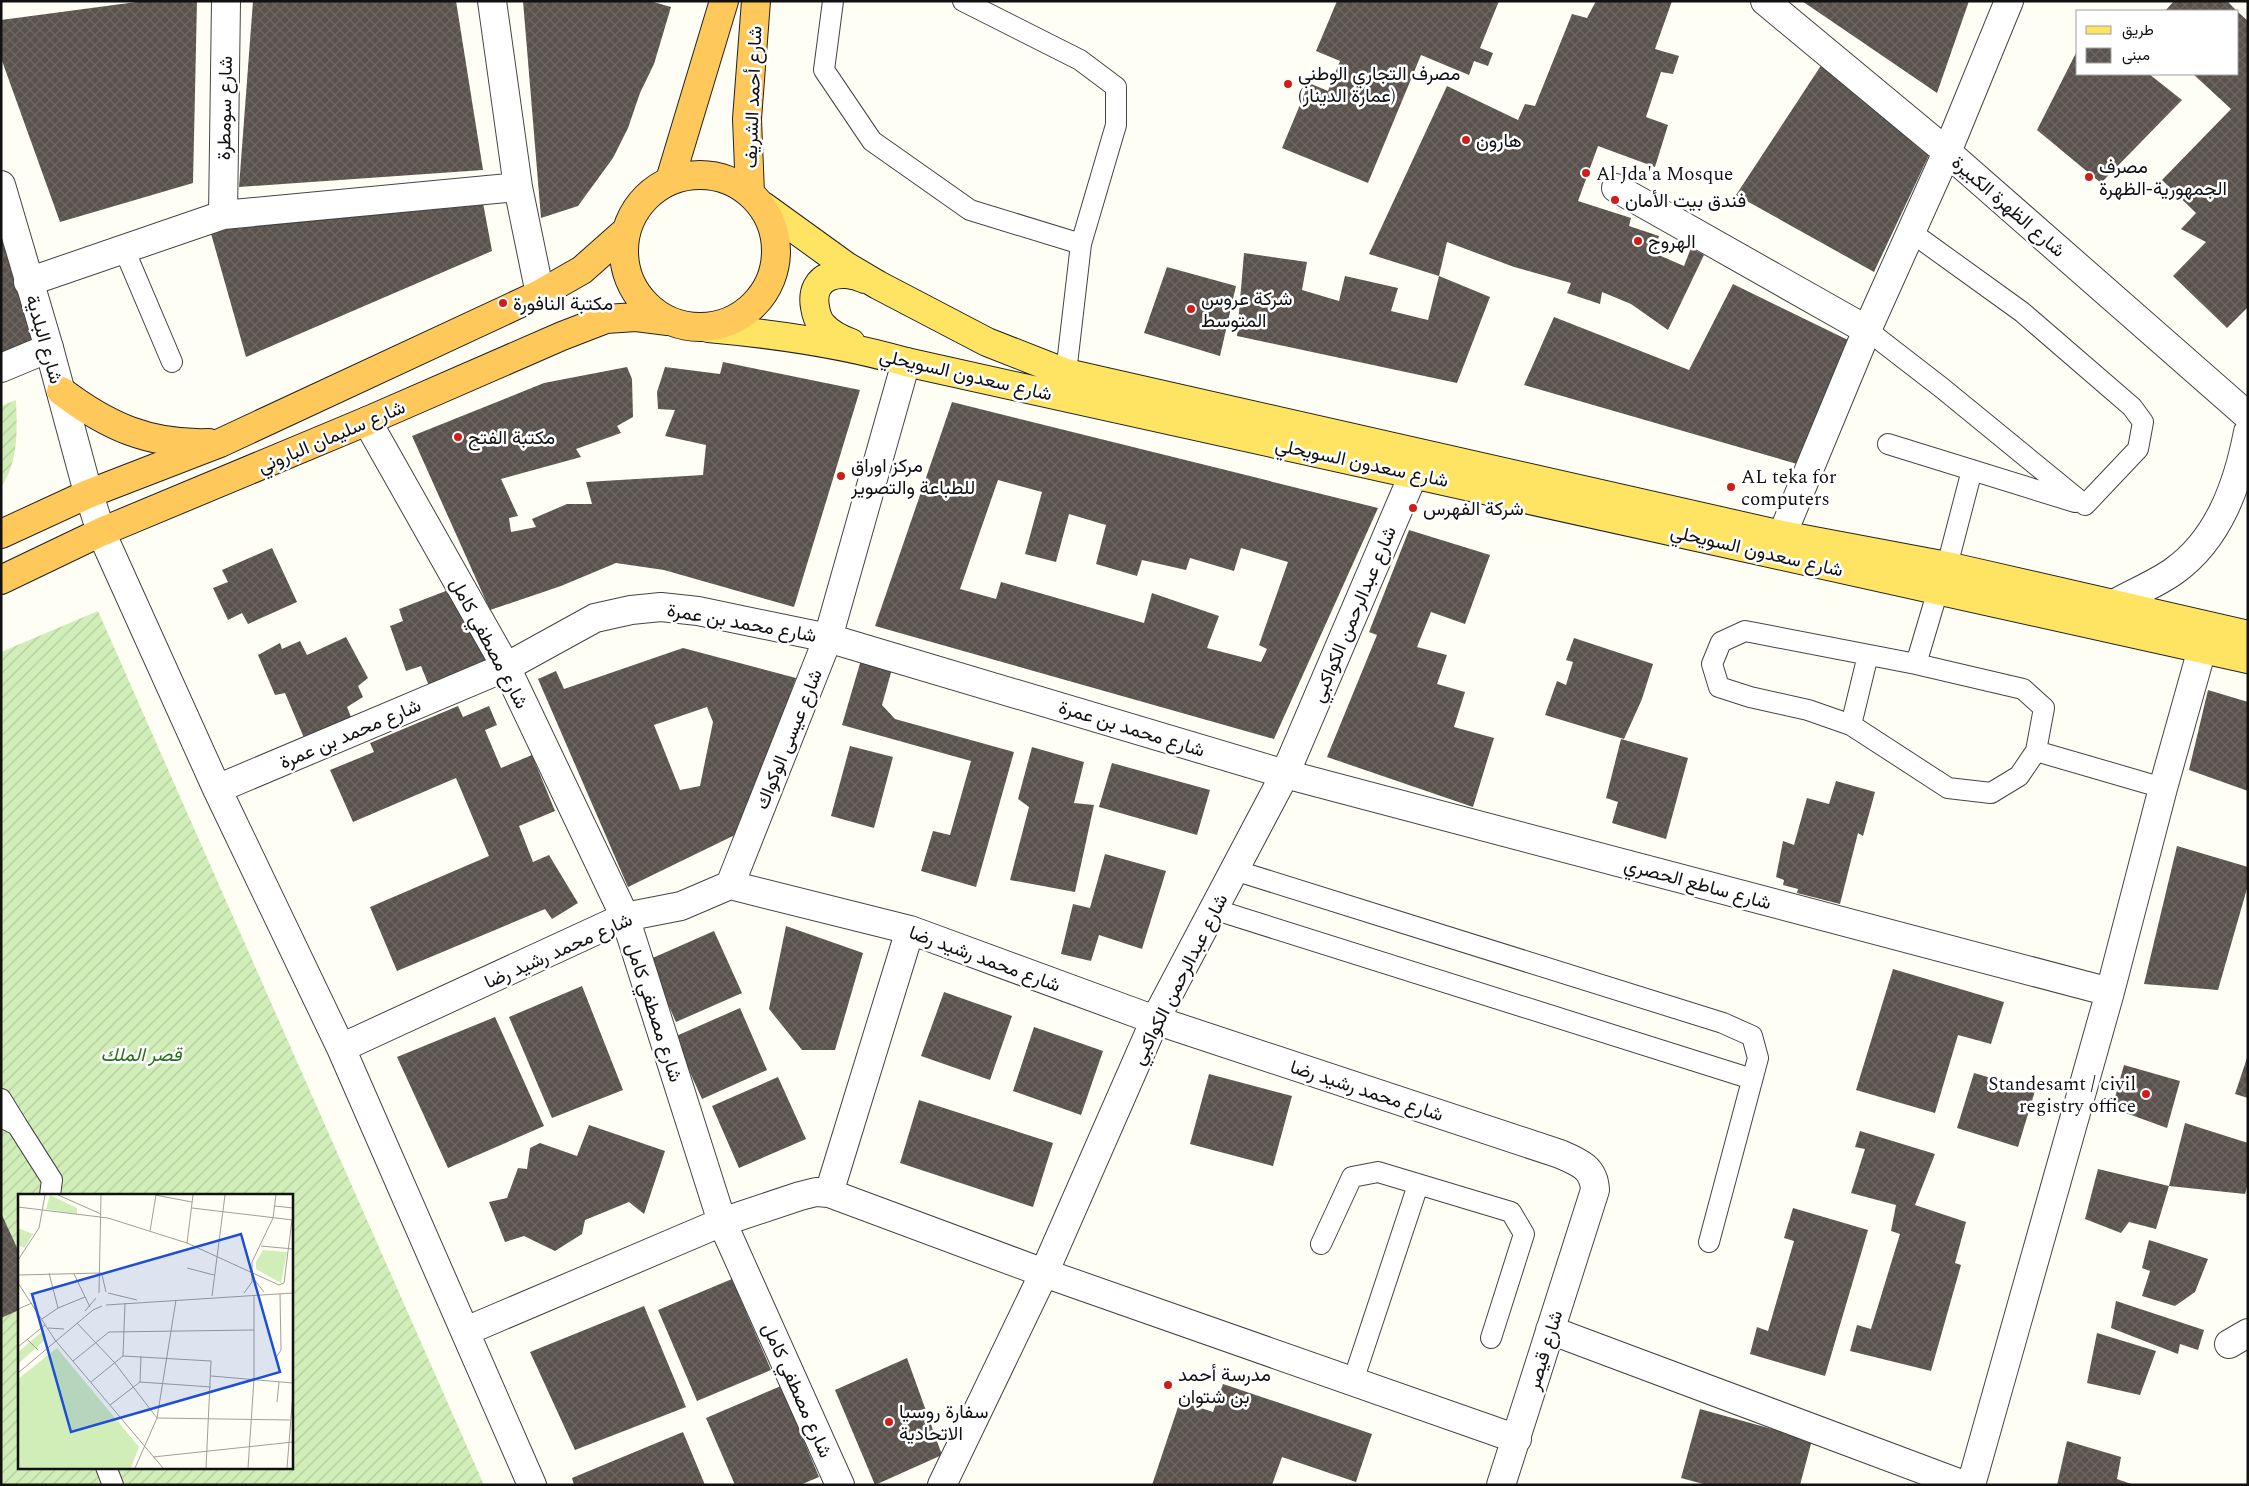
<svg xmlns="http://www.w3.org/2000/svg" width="2249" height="1486" font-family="Spectral,Vazirmatn,serif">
  <defs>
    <pattern id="garden-furrows" width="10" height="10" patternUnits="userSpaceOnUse" patternTransform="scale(1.25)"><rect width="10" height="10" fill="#d1eeb9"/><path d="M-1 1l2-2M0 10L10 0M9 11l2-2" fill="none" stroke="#b2cb9e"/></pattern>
    <pattern id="building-cross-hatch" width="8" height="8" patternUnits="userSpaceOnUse" patternTransform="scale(1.25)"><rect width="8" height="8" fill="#5a524c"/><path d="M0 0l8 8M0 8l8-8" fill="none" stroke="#6d6662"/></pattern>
  </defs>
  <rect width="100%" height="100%" fill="#fffef4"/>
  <!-- garden -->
  <path fill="url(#garden-furrows)" fill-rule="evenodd" d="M16,400c1,28 3,62 -15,87v-81z
    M98,611l386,874h-483v-833zM19,1195h272v272h-272z"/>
  <!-- building -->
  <path fill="url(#building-cross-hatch)" fill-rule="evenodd" d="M144,1h53l-4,182 -133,39 -59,-164v-38z
    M253,1h203l27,169 -244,17z
    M523,1h127l21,6 -17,57 -14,29 -12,35 -15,30 -35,48 -37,12z
    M1337,1h162l-19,47 13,5 -5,13 -14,-5 -5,14 -48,-20 -53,128 -86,-35 27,-65 19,8 12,-30 -24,-10z
    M1596,1h76l-17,48 24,7 -6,18 -12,-2 -15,45 22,8 -13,42 -57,-21 -20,55 53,17 -2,8 30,10 -5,17 30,13 7,-18 13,7 -36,75 -37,-26 -29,-12 -2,12 -33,-11 4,-10 -57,-16 -67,-25 -8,34 -70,-22 78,-168 71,34 7,-16 10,2 37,-92 15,4z
    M1802,1h167l-32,92z
    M2174,1h53l10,10h-72z
    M2238,12l10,9v286l-21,21 -54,-52 33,-34 -25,-13 15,-16 -34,-33 69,-71 -38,-35h45z
    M2078,49v25h71l33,26 -81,83 -64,-53z
    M1822,64l107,91 -55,117 -138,-77z
    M483,203l9,48 -246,106 -36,-127z
    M1,218l36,125 -36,14z
    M1244,253l63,9 -5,28 37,11 6,-25 53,12 -7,23 37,9 11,-44 51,21 -33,86 -220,-47z
    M1167,267l69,19 -16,70 -76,-23z
    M1733,284l117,57 -53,123 -273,-79 30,-68 135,53z
    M723,362l137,28 -66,217 -130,-37 -48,-7 -55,23 -71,24 -78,-174 132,-53 83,-16 5,12 1,38 -16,9 4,7 -45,16 5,8 -80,22 17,37 -9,2 2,14 25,-5 -4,-8 35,-15h25l-6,-22 117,-7 3,-30 -41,-9 10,-26 -17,-1 -1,-17 8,-25 55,7z
    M952,402l426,106 -104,231 -399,-113zM998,480l44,12 -17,62 31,8 13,-48 37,11 -10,39 41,12 5,-16 44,10 4,-12 44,13 7,-23 47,14 -29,83 8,4 -6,13 -54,-14 12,-32 -67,-23 -8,30 -143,-41 -5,17 -36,-10z
    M1409,530l81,25 -25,69 -34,-12 -14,35 30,8 -10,29 28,8 -11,35 40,11 -21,69 -146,-50 50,-122 -8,-3z
    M272,548l25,54 -49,22 -6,-11 -14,7 -15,-32 15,-6 -6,-12z
    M451,589l15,39 9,-4 17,37 -63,25 -8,-20 -15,5 -16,-45 13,-5 -4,-12z
    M346,637l22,41 -10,8 5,11 -16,10 6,15 -46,23 -22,-52 -10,2 -17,-40 22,-12 2,6 18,-8 7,14z
    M1574,638l79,26 -11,35 -18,40 -79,-24 12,-34 9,4 7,-23 -7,-2z
    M683,648l113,30 -57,155 -111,54 -90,-208 18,-8 8,18zM707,707l6,15 -13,64 -20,4 -26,-65z
    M861,660l31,9 -10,36 13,14 119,33 -38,135 -55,-16 12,-40 17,4 21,-74 -129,-36z
    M2208,690l40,12v89l-59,-21z
    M458,706l5,11 26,-11 8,19 -12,5 16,38 31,-13 23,56 -36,15 14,36 16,-7 29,48 -26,16 -7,-10 -148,62 -27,-64 119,-51 -33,-78 -103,44 -23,-52 44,-18 -4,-9z
    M1621,739l67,19 -22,81 -54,-16 6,-21 -12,-4z
    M850,746l43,11 -19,71 -43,-12z
    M1032,747l52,15 -10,41 20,2 -19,87 -65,-12 19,-73 -11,-8z
    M1112,763l98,27 -13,45 -98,-28z
    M1836,781l39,11 -12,44 -5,-3 -18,71 -43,-11 1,-4 -15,-4 1,-5 -8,-3 7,-36 11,4 13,-47 22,6z
    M2177,846l71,21v18l-30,105 -74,-6z
    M1105,854l61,17 -24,78 -43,-14 -8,26 -30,-7 12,-50 17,4z
    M786,926l77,27 -28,97h-33l-33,-41z
    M714,931l28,62 -66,29 -28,-62z
    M1893,969l111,33 -13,42 -33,-9 -23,78 -79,-23z
    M582,986l41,104 -71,28 -43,-101z
    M944,992l68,24 -22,64 -69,-24z
    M740,1008l27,62 -65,29 -28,-62z
    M495,1017l49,109 -96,42 -51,-111z
    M1034,1027l69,24 -22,64 -68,-24z
    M2247,1058h1v40l-13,-4z
    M2124,1065l56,16 -13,47 -55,-20z
    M1974,1073l61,18 -17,56 -61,-19z
    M1209,1074l83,22 -19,70 -83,-22z
    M778,1077l28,62 -67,29 -27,-62z
    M919,1100l134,43 -20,64 -133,-44z
    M2185,1123l63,20v40l-3,11 -76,-8z
    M589,1125l76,26 -21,63 -15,-12 -44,18 -3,14 -27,17 -31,-15 -19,6 -16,-40 18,-4 11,-30 9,1 3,-21 10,-5 37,13z
    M1860,1131l75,23 -20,51 51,17 -11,41 6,2 -30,106 -81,-20 7,-26 14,4 29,-95 -9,-3 5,-26 -45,-12 14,-44 -10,-2z
    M2098,1169l71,17 -13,43 -27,-7 -8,11 -36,-14z
    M1793,1208l75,22 -43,146 -75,-22 7,-27 11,4 26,-90 -10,-3z
    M1,1213l18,39v58l-18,8z
    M2149,1240l59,19 -13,33 -20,14 -33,-10 8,-25 -8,-3z
    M732,1279l39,91 -74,31 -39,-91z
    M2116,1301l88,29 -6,20 -18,-6 -2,10 -67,-26z
    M644,1306l42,101 -111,43 -45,-98z
    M2097,1333l59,18 -16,44 -53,-12z
    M907,1358l35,97 -67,30 -40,-95z
    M1223,1384l149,50 -16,48 -74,-25 -10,28h-120l28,-84 33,11z
    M781,1386l38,91 -19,8h-65l-29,-67z
    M1700,1409l112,31 -12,45h-93l-26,-7z
    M683,1432l22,53h-131l-2,-7z
    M2067,1441l54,16 -4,22 17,6h-77z"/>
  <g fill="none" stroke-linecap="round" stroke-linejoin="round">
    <!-- service casing -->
    <g stroke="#444" stroke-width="22">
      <path id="service" d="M833,1l-9,69 48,71 98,69 111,34
        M963,1l117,59 36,27v38l-35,119 -15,129
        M1911,232l111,80 110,95 11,15 -5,27 -53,56
        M124,249l48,113
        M1867,330l75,58 143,117
        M1888,444l187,58
        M1947,566l25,-96
        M1745,631l171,33 107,25 21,19 -8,43 -17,25 -28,17 -43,-5 -97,-63 -43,-15 -58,-13 -31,-10 -7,-23 9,-22z
        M1916,664l22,-74
        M1851,725l17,-70
        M2036,751l127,37
        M1234,870l489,153 29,13 6,22 -49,184
        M1213,909l539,170
        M1,1099l16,26
        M1,1117l16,8 35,55 -2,15
        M1321,1244l31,-67 26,-5 133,40 13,22 -33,104
        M1353,1381l65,-196
        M106,1467l7,18"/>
    </g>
    <!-- minor casing -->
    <g stroke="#444" stroke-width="30">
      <path id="minor" d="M492,1l26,186 22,107
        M1765,1l182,151 301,264
        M1616,188l251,142
        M223,215l3,-214
        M28,282l195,-67 295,-28
        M1,368l48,-20
        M367,421l139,246 119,250 97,305 118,263
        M101,532l116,257 124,259 191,437
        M1782,535l85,-205 80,-178 62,-151
        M2114,604c19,-11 42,-20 60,-33 45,-32 64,-87 74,-139
        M217,789l289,-122 89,-49 36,-8 30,-3 37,4 130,27 457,136 825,218
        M730,885l98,-247 78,-276
        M341,1048l284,-131 56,-11 49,-21 180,45 245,90 405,134c19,8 34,14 35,36l-94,295
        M829,1193l81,-263
        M1550,1330l414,155
        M466,1331l256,-109 78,-26 16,-4 13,1 215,80 473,166
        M2229,1344l19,-11
        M942,1485l102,-212 111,-253 130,-246 129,-301
        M1971,1485l139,-493 53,-204 39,-139"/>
    </g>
    <!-- tertiary casing -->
    <g stroke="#444" stroke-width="30">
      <path id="tertiary" d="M1,185l48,163 37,137 15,47"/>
    </g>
    <!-- primary casing -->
    <g stroke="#222" stroke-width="30">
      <path id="primary" d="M763,206l83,60 32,19 109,57 79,31 716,162 165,31 301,69
        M708,328c67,6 133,15 198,34l1342,297
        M851,343c-11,-4 -21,-9 -29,-18 -4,-5 -6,-11 -7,-18 -6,-33 27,-39 50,-28"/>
    </g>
    <!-- trunk casing -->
    <g stroke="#222" stroke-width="30">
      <path id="trunk" d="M624 251a76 76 0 1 1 152 0a76 76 0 1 1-152 0Z
        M670,180l54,-179
        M750,193l-3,-74 9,-118
        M61,391c46,35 88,54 148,52
        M1,534l87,-40 132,-51 320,-149 42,-24 44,-39
        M1,580l100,-48 266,-111 195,-85 44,-17 30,-2 32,4"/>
    </g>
    <!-- service -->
    <use href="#service" stroke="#fff" stroke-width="20"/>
    <!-- minor -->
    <use href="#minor" stroke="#fff" stroke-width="28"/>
    <!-- tertiary -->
    <use href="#tertiary" stroke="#fff" stroke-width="28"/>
    <!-- primary -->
    <use href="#primary" stroke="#ffe464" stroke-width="28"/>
    <!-- trunk -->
    <use href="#trunk" stroke="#ffc85b" stroke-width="28"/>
  </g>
  <!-- markers -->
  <g fill="#cf1e1a" stroke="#fff" stroke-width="2">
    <circle cx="1288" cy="84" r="5"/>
    <circle cx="1466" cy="140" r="5"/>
    <circle cx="1586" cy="173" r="5"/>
    <circle cx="2089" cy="177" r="5"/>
    <circle cx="1615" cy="200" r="5"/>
    <circle cx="1638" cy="241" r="5"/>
    <circle cx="503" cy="303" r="5"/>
    <circle cx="1191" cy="309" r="5"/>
    <circle cx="458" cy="437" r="5"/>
    <circle cx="841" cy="476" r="5"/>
    <circle cx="1731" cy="487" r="5"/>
    <circle cx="1413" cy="508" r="5"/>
    <circle cx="2146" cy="1094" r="5"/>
    <circle cx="1168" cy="1385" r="5"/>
    <circle cx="889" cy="1422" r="5"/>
  </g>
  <g text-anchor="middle" stroke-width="5" stroke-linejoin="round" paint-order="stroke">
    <!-- poi labels -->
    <g font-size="19" fill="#111" stroke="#fff" text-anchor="start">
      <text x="1298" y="80">مصرف التجاري الوطني<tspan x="1298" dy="22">(عمارة الدينار)</tspan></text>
      <text x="1476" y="147">هارون</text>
      <text x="2099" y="173">مصرف<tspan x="2099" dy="22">الجمهورية-الظهرة</tspan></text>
      <text x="1596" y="180">Al Jda'a Mosque</text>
      <text x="1625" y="207">فندق بيت الأمان</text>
      <text x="1648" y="248">الهروج</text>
      <text x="1201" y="305">شركة عروس<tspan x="1201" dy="22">المتوسط</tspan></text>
      <text x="513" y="310">مكتبة النافورة</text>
      <text x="468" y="444">مكتبة الفتح</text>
      <text x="851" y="472">مركز اوراق<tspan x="851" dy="22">للطباعة والتصوير</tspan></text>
      <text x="1741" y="483">AL teka for<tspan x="1741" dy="22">computers</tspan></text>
      <text x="1423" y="515">شركة الفهرس</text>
      <text x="2136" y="1090" text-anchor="end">Standesamt / civil<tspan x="2136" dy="22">registry office</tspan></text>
      <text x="1178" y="1381">مدرسة أحمد<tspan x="1178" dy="22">بن شتوان</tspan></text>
      <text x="899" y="1418">سفارة روسيا<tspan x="899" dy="22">الاتحادية</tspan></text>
    </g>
    <!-- street labels -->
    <g font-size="19" fill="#111" stroke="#fff">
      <text transform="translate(752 97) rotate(-88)" y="7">شارع أحمد الشريف</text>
      <text transform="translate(224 108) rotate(-89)" y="7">شارع سومطرة</text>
      <text transform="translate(2009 206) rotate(41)" y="7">شارع الظهرة الكبيرة</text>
      <text transform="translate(45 339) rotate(74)" y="7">شارع البلدية</text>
      <text transform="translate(966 374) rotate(13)" y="7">شارع سعدون السويحلي</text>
      <text transform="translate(331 436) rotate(-23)" y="7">شارع سليمان الباروني</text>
      <text transform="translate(1362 462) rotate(12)" y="7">شارع سعدون السويحلي</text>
      <text transform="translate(1757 550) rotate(13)" y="7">شارع سعدون السويحلي</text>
      <text transform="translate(1353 614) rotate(-67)" y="7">شارع عبدالرحمن الكواكبي</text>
      <text transform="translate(742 622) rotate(10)" y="7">شارع محمد بن عمرة</text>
      <text transform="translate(490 643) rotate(62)" y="7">شارع مصطفي كامل</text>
      <text transform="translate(1132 728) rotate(17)" y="7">شارع محمد بن عمرة</text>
      <text transform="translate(350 733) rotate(-23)" y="7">شارع محمد بن عمرة</text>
      <text transform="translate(788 739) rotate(-68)" y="7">شارع عيسى الوكواك</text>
      <text transform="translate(1698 883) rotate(15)" y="7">شارع ساطع الحصري</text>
      <text transform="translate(558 950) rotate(-24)" y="7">شارع محمد رشيد رضا</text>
      <text transform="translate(985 958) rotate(20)" y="7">شارع محمد رشيد رضا</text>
      <text transform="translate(1179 979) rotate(-63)" y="7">شارع عبدالرحمن الكواكبي</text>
      <text transform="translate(655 1012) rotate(72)" y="7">شارع مصطفي كامل</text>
      <text transform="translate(1367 1090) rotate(18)" y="7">شارع محمد رشيد رضا</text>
      <text transform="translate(1544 1350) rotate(-73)" y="7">شارع قيصر</text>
      <text transform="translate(798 1390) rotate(66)" y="7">شارع مصطفي كامل</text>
    </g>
    <!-- park labels -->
    <g font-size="19" font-style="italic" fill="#257019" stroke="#fff">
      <text x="141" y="1061">قصر الملك</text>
    </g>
  </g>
  <!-- overview -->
  <g transform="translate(18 1194)">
    <rect width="275" height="275" fill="#fffef4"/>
    <path d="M0,34l15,6 -9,14 -6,-3z" fill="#d1eeb9"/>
    <path d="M32,1l27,13v6l-31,-5zM245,56l24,2 -6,31 -25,-14v-7zM26,136v11l-26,23v-12zM39,154l82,99 -8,21h-113v-89z" fill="#d1eeb9"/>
    <path fill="none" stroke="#a09f99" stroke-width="1" d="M40,1l43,19M137,1l37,7M257,12l18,2M0,13l90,11 79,25 92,42 5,-2 8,-63M174,14l101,12M132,37l6,-36M169,49l6,-48M243,52l32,3M0,66l21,-32 6,-33M169,74l27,7M31,79l9,35M56,80l16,33M0,81l83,-2M84,81l4,17M235,84l11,14M0,89l37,57 108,128M81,99l2,-98M90,99l29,7M226,99l8,-11v-20l21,-44 3,-23M194,102l13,-101M88,111l187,-12M0,115l14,-6M67,117l11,-13M24,125l16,-11 27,-11M59,129l37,39 43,56 133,2M30,134l16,1M9,145l11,11M0,153l27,-22M105,162l2,-53M257,165l6,-9 -1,-56M55,167l36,-29 145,-2M0,179l75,-63 9,-4M193,182l82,7M73,188l32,-26 88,5 -5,107M122,188l1,-26M259,208l2,-20M92,211l30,-23 71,5M135,263l140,-15M117,274l22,-50 19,-118M230,274l6,-89v-84M269,274l6,-75"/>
    <path fill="#1d4ed8" fill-opacity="0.15" stroke="#1d4ed8" stroke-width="2.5" d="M223,40l39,138 -209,60 -39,-138z"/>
    <rect width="275" height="275" fill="none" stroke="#111" stroke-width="2.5"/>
  </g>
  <!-- border -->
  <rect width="2249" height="1486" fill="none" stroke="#111111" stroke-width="5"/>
  <!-- legend -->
  <rect x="2076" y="10" width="162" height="65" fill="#ffffff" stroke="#a0a0a0"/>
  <rect x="2086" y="26" width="25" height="8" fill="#ffe464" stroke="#a0a0a0"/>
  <text x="2122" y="35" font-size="15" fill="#111111">طريق</text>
  <rect x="2086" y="48" width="25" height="15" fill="url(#building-cross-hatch)" stroke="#a0a0a0"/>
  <text x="2122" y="60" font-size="15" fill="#111111">مبنى</text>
</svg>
